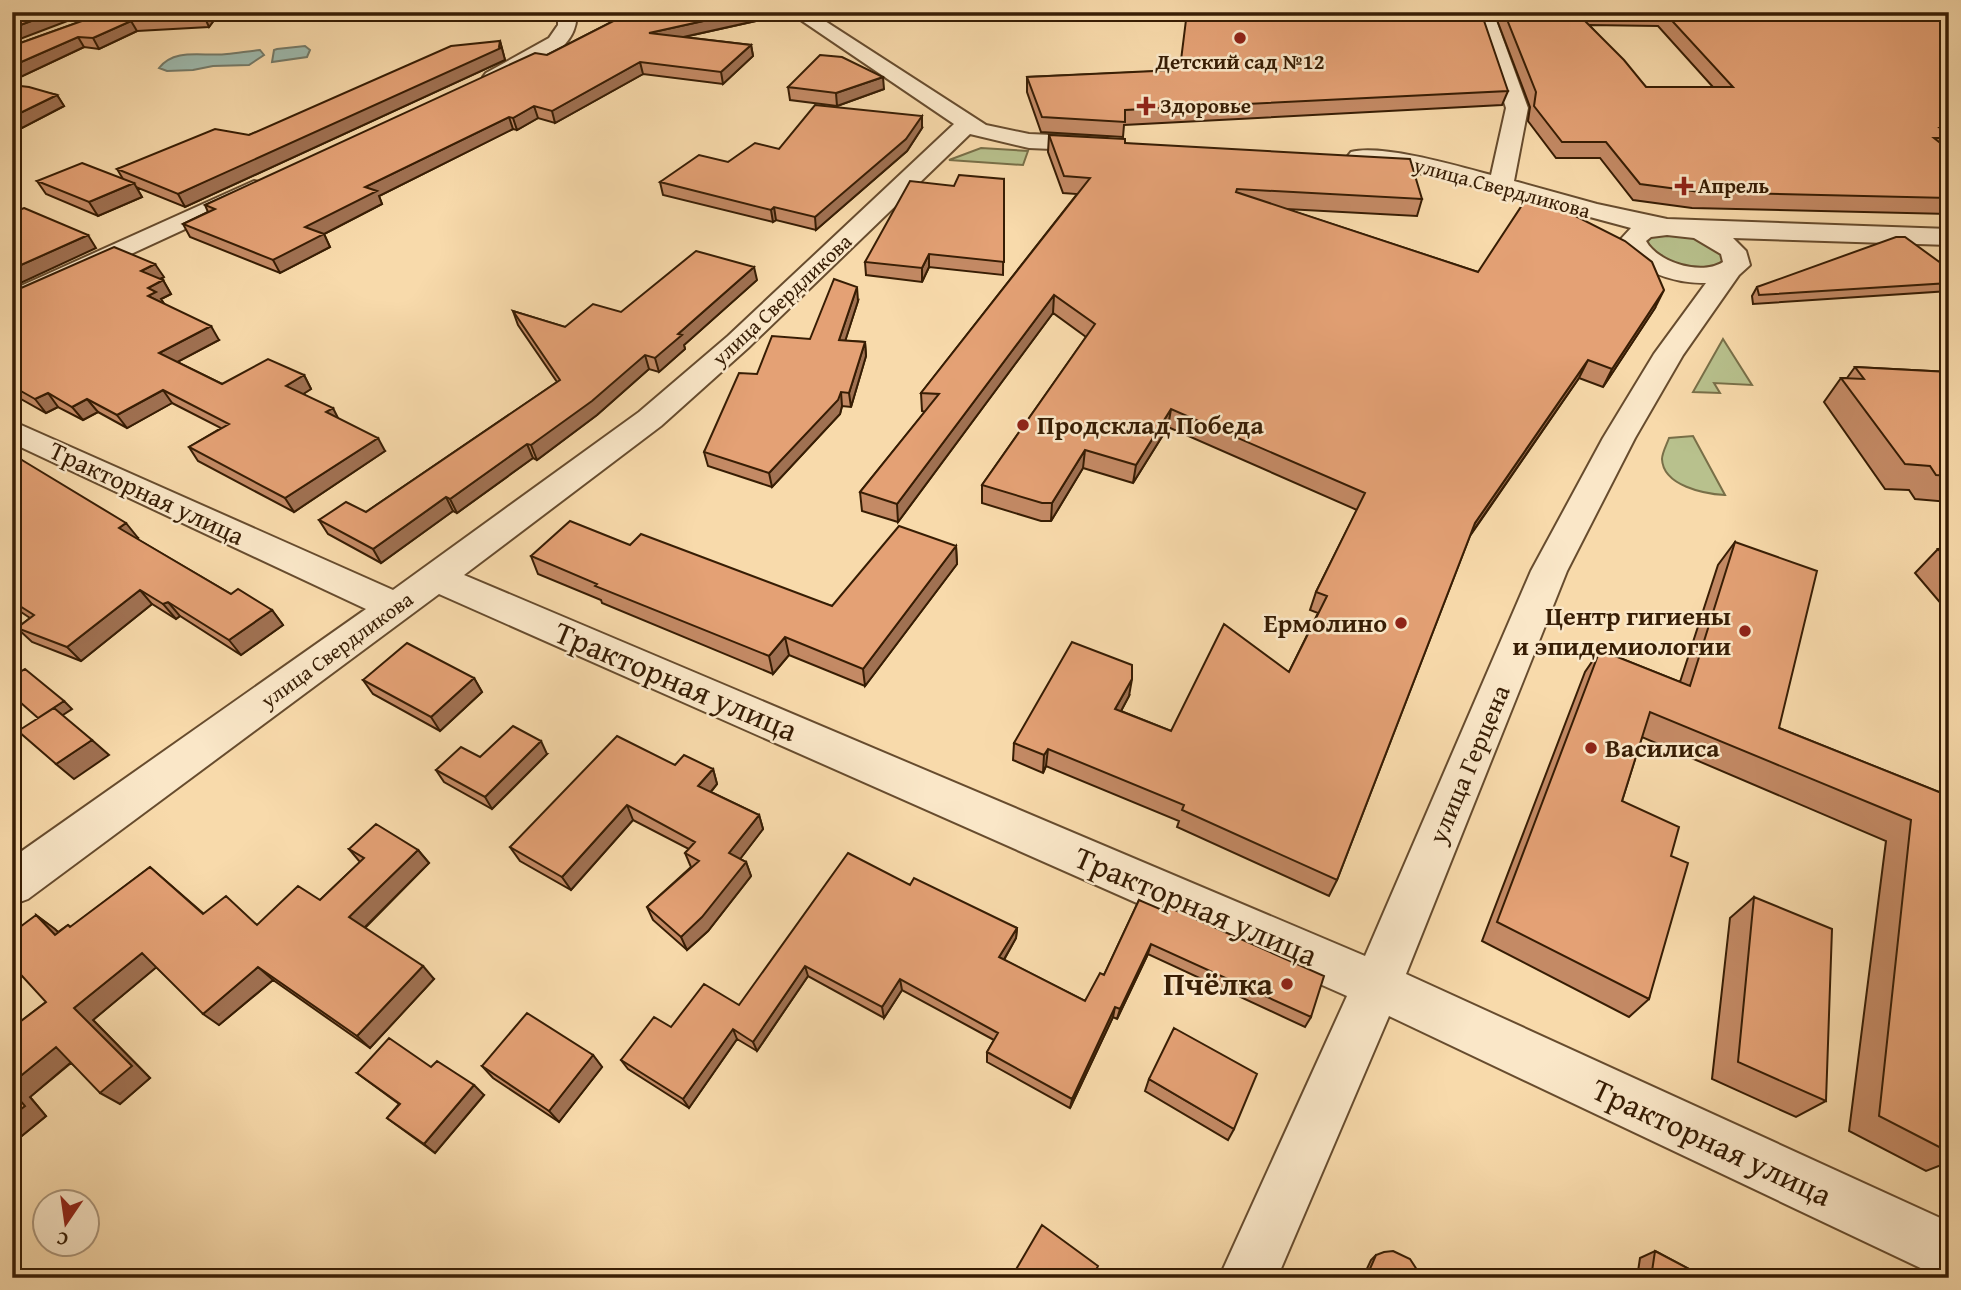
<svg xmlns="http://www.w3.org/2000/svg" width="1961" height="1290" font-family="'Gentium Book Plus',serif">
  <rect width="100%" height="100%" fill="#f8daab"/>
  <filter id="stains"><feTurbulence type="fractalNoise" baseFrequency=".00286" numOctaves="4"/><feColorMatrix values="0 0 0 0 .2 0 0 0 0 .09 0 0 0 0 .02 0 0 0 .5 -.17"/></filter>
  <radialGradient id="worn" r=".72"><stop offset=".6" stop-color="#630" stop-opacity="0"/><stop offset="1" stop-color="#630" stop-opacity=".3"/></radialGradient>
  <!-- green -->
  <path fill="#b8c18d" stroke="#786f48" stroke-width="2" d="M981,148l47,3 -5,14 -74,-5z
    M1672,233l32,7 19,14v7c-14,13 -46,10 -61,-1 -6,-5 -11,-11 -16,-16l7,-9z
    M1723,339l29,46 -38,-2 6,10 -27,-1z
    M1693,436l32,59c-20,-1 -62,-9 -63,-36 0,-6 5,-15 7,-21z"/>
  <!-- water -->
  <path fill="#9ebaae" stroke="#757b6a" stroke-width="2" d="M305,46l5,4 -3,7 -35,5 2,-12 3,-1z
    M260,50l4,5 -15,10 -36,1 -20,4 -26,1 -8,-3c16,-21 45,-11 68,-14 11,-1 22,-3 33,-4z"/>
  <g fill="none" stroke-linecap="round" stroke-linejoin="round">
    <!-- minor casing -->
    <g stroke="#674c2e" stroke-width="4">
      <path id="minor" d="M558,12h18c2,13 -4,26 -14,35 -13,10 -61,38 -76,34l-3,-4 3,-4 63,-35 9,-13z
        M789,12h22l175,113 43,9 70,3 8,2 3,5 -3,5 -8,2 -70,-3 -59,-14 -222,214 -87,78 -197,149 901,381 166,-385 72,-133 51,-84 52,-71c-34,0 -70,-11 -86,-43l11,-12 -194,-52 -86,-14 -4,-5 4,-5c31,-8 107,14 140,23l15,-67 -31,-96h18l35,96 -14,73 83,23 70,15 282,10v16l-216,-7 13,13 4,14 -11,10 -56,80 -48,83 -68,133 -161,403 543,248v56l-20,-6 -540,-256 -112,262h-58l128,-282 -908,-402 -411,305 -16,6v-47l354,-249 -354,-166v-22l381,169 246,-178 89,-76 226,-212zM1667,235l27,3 27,16 2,8c-21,14 -65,1 -77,-21l5,-4z
        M254,181l9,2 3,5 -3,5 -251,116v-19z"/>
    </g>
    <!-- minor -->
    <use href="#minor" fill="#fae7c8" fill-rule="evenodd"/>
  </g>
  <!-- wall -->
  <path fill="#c48a65" stroke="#371d04" stroke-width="2" fill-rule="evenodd" d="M107,12h113l-11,15 -72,4 -38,18 -15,-2 -72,34v-35z
    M631,12h138v6l-85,19 67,8 2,11 -30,28 -80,-10 -88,49 -17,-5 -21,12 -4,-1 -134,67 3,8 -58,30 6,13 -50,26 -90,-36 -7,-13 25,-12 -3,-7 342,-150z
    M1494,12h455v133l-2,4 2,1v64l-257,-6 -59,-8 -33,-42h-44l-28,-37 2,-14zM1589,25l69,1 55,61h-67z
    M500,41l5,19 -320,147 -49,-20 6,10 -44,19 -52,-22 -9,-13 86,-2 -6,-10 132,-34z
    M1169,60l339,31 -6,14 -378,20 -1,12 -82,-5 -14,-40v-15l140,-6z
    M12,85l45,10 7,11 -42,22 -10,-2z
    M788,87l96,2 -47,17 -47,-6z
    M922,128l-15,23 -91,79 -40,-10 -3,2 -110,-27 -3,-13 68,-20 51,-13z
    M1049,135l76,8 297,56 -5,17 -131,-7 192,63 177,36 -52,79 -24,-9 -109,158 -133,344 -8,16 -152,-69 2,-6 -133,-55 -3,7 -30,-13 1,-17 115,-47 -8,15 50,20 118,-59 29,-59 -8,-3 6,-18 41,-82 -189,-83 -35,56 -50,-15 -32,53h-10l-59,-18v-18l104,-148 -33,-24 -155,209 -36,-11 -2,-19 65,-80 -3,-1 -1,-18 156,-199 -14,-1 -15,-41z
    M1004,179l-1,96 -74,-8 -7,15 -56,-7 -1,-13 89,-76z
    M1949,269v22l-196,13 -1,-8 5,-9z
    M164,277l-4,2 3,1 8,14 -10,5 3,5 55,36 -42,22 45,22 82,-9 7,14 -8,5 82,57 -91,61 -96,-51 -9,-14 32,-19 -49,-25 -45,25 -29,-16 -15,8 -25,-13 -12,6 -34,-19v-102z
    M757,280l-73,65 1,4 -26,23 -10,-3 -52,46 -60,45 -4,-2 -76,55 -4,-2 -72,52 -53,-29 -9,-14 47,-8 191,-130 -39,-57 -5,-14 52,16z
    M858,301l-13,40 20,1 1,14 -15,51 -9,-1 -2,8 -68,73 -64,-21 -4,-14 53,-78 53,-35z
    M1855,367l94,5v130l-34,-3 -6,-9 -24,-1 -61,-87 17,-24h6z
    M12,454l126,84 -1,1 94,55 41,16 11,15 -42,30 -61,-39 -4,3 -24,-15 -71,57 -49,-19 -15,-14 13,-10 -18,-12z
    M1735,542l44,186 170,68v366l-23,9 -77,-40 37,-290 -244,-104 -20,64 49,55 -22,143 -20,18 -147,-76 103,-269 15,-22 80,32 38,-117z
    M630,545l202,61 124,-60 1,18 -92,122 -76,-31 -16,19 -171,-71 -1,-3 -63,-26 -7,-18z
    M1949,548v65l-34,-40 23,-24z
    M474,678l8,14 -42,39 -67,-37 -10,-14z
    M547,754l-55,55 -48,-27 -8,-12 44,-13z
    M675,765l38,4 4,15 -6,8 48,23 4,14 -23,30 6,3 5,14 -43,55 -21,19 -34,-30 -6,-13 44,-40 -6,-14 4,-4 -56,-29 -62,70 -51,-29 -10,-14z
    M349,849l69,1 11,13 -64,65 69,51 -64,69 -97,-68 -54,45 -63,-58 -63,53 57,58 -30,26 -49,-41 -41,34 16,19 -34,28v-116l34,-26 -10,-87 22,17 10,-7 3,2 79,-60 54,47 53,11 63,-25 40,-38z
    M910,885l107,43 -1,10 -12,22 81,41 19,-26 35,-75 172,117 -6,10 -157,-73 -31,65 -4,-2 -43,91 -83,-46v-10l7,-12 -92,-50 -18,28 -76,-42 -51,75 -20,-12 -48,69 -61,-39 -7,-9 50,-33 68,-22z
    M1754,897l72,204 -30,16 -84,-38 18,-161z
    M593,1055l9,12 -43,55 -66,-44 -11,-12z
    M431,1067l53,28 -49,58 -48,-35 12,-14 -42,-31z
    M1149,1079l85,50 -6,11 -83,-49z
    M1655,1251l51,27h-69l3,-20z
    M1376,1255l45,23h-57v-3l7,-15z"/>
  <!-- shaded-wall -->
  <path fill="#a07152" stroke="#371d04" stroke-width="2" d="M56,12h35l-79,30v-14z
    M207,12h13l-11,15 -5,-11z
    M744,12h25v6l-117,26 -3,-11z
    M131,21l6,10 -38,18 -6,-11z
    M78,37l6,10 -72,34v-15z
    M500,41l5,19 -320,147 -7,-13z
    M751,45l2,11 -30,28 -2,-12z
    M640,62l3,12 -88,49 -3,-12z
    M883,77l1,12 -47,17 -1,-13z
    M57,95l7,11 -42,22 -8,-12z
    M534,106l4,12 -21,12 -4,-12z
    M922,116v12l-15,23 -91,79 -1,-13z
    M509,117l4,12 -134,67 3,8 -58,30 6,13 -50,26 -7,-13 32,-33 60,-40z
    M134,183l8,14 -44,19 -9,-14z
    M774,207l2,13 -3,2 -2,-12z
    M88,235l8,13 -84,39v-18z
    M929,254v13l-7,15v-14z
    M155,264l9,13 -14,7 -9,-13z
    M754,267l3,13 -73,65 1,4 -26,23 -4,-14 23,-24z
    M163,280l8,14 -10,5 4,6 -17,-9v-8z
    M857,287l1,14 -17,53 -2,-14z
    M1664,290l-9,18 -52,79 9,-18z
    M1054,295l-1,18 -155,209 -1,-18z
    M211,326l8,14 -51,27 -9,-14z
    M865,342l1,14 -15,51 -2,-14z
    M645,355l4,14 -52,46 -60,45 -6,-15z
    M1588,360l-9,18 -113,163 9,-18z
    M304,375l7,14 -17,11 -8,-14z
    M163,390l9,13 -45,25 -10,-13z
    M841,392l1,14 -2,8 -68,73 -3,-14z
    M48,393l10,14 -12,6 -11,-14z
    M87,399l11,13 -15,8 -11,-13z
    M333,408l7,14 -14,-10z
    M1171,409l-3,18 -35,56 3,-18z
    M378,438l7,13 -91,61 -9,-14z
    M527,444l6,14 -76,55 -7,-14z
    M1085,450l-2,18 -32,53 1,-18z
    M446,497l7,14 -72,52 -8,-14z
    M126,523l12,15 -7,4 -12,-14z
    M956,546l1,18 -92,122 -2,-17z
    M140,590l12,14 -71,57 -14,-14z
    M168,602l12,14 -4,3 -13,-15z
    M272,610l11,15 -42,30 -12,-15z
    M785,637l4,18 -16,19 -4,-18z
    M474,678l8,14 -42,39 -9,-14z
    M1132,679l-3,17 -16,30 2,-17z
    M64,701l8,8 -26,17 -8,-8z
    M92,740l17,15 -35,24 -18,-15z
    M541,741l6,13 -55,55 -7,-12z
    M1048,749l-2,17 -3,7 1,-18z
    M713,769l4,15 -13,16 -6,-14z
    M627,805l6,15 -62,70 -9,-13z
    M759,815l4,14 -29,38 -5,-14z
    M418,850l11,13 -67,67 -13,-13z
    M746,862l5,14 -43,55 -21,19 -6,-13z
    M36,915l19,14 18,18 -18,-12z
    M1017,928l-1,10 -17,30v-11z
    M1151,944l-3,10 -31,65 3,-10z
    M142,953l17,12 -66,55 57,58 -30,26 -20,-11 -26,-85z
    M423,966l11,13 -64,69 -13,-12z
    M805,966l3,10 -51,75 -4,-9z
    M258,967l15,13 -54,45 -16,-11z
    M900,979l2,11 -18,28 -2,-11z
    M1115,1007l-2,10 -43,91 2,-9z
    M733,1029l4,10 -48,69 -6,-9z
    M56,1047l20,11 -46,39 16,19 -34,28v-61z
    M593,1055l9,12 -43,55 -10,-11z
    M474,1085l10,10 -49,58 -11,-9z"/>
  <!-- building -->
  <path fill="#e4a175" stroke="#371d04" stroke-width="2" d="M12,12h44l-44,16z
    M107,12h100l-3,4 -73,5 -38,17 -15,-1 -66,29v-20z
    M631,12h113l-95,21 102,12 -30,27 -81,-10 -88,49 -18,-5 -21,12 -4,-1 -144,70 12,4 -72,36 19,7 -51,26 -90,-36 32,-15 -10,-4 330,-152 12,2z
    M1187,12h294l27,79 -383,19v12l-83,-5 -15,-40 148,-7 -6,-10h12z
    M1504,12h72l48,48 22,27h87l-69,-75h-1h286v116h-9l9,7v3h-15l15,12v48l-249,-6 -60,-8 -34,-42h-44l-28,-36 2,-14z
    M500,41l-1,6 2,1 -323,146 -61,-25 98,-40 34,6 202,-89z
    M820,55l22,2 41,20 -47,16 -48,-6z
    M12,85l17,2 28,8 -43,21h-2z
    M815,105l107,11 -16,23 -91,78 -41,-10 -3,3 -111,-28 39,-27 29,7 27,-19 24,6z
    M1049,135l76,4v4l285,16 12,40 -185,-10 -1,3 242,80 52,-79 95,48 27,21 12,28 -52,79 -24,-9 -113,163 -138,357 -155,-70 2,-5 -136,-56 -4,6 -30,-12 58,-101 60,23v14l-17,30 56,22 53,-107 65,48 38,-76 -11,-4 49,-99 -194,-84 -35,56 -51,-15 -33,53h-10l-60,-18 113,-161 -41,-29 -157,209 -37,-12 79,-98 -18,-1 169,-215 -26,-2z
    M82,163l52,20 -45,19 -52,-21z
    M959,175l45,4v83l-75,-8 -7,14 -57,-6 45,-81 44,5z
    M24,208l64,27 -76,34v-56z
    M1896,237h9l44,32v14l-190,12 -2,-8z
    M114,247l41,17 -14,7 22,9 -15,8 8,4 -8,4 63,30 -52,27 63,31 46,-25 36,16 -18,11 47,22 -7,4 52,26 -93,60 -96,-51 40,-23 -66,-34 -46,25 -30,-16 -15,8 -24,-14 -13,6 -23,-13v-94z
    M696,251l58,16 -76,67 4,1 -27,23 -10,-3 -53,46 -61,44 -4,-1 -77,55 -4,-2 -73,52 -54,-29 27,-18 20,10 194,-132 -47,-69 52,16 28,-23 28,8z
    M834,279l23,8 -18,53 26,2 -16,51 -8,-1 -3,8 -69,73 -65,-21 35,-79 18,1 15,-38 38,3z
    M1855,367l94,5v104l-13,-1 -6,-9 -25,-2 -64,-86 23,1z
    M12,454l114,69 -7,5 112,66 7,-5 34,21 -43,30 -61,-38 -5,2 -23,-14 -73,57 -50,-19 17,-13 -22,-14z
    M570,521l60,24 11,-11 191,72 67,-80 57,20 -93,123 -78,-32 -16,19 -174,-70 2,-2 -66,-28z
    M1735,542l82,29 -38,157 170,68v356l-70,-36 32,-296 -261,-108 -28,89 57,26 -8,29 17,7 -39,136 -152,-77 103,-272 90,36z
    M1949,548v13l-11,-12z
    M407,643l67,35 -43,39 -68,-37z
    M25,669l39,32 -26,17 -26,-23v-18z
    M54,708l38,32 -36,24 -38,-33z
    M513,726l28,15 -56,56 -49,-27 25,-23 19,10z
    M617,736l58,29 9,-10 29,14 -15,17 61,29 -30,38 17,9 -44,55 -21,20 -34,-30 52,-46 -14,-8 10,-11 -68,-37 -65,72 -52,-30z
    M376,824l42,26 -69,67 74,49 -66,70 -99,-69 -55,47 -61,-61 -68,55 58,58 -32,27 -44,-46 -44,36v-55l34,-26 -34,-37v-32l24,-18 19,20 13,-10 2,2 80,-60 53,47 23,-18 31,29 41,-39 22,14 44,-42 -15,-9z
    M848,853l62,32 4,-7 103,50 -18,29 86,44 15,-28 4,2 35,-75 23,10 2,-5 160,71 -13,41 -160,-73 -31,65 -5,-2 -43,92 -85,-47 11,-19 -98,-54 -18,28 -77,-41 -52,76 -20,-13 -50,70 -62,-39 33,-43 17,10 33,-43 35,21z
    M1754,897l78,32 -6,172 -88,-39z
    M527,1013l66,42 -44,56 -67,-45z
    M1174,1028l83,46 -23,55 -85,-50z
    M389,1038l42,29 6,-6 37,24 -50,59 -37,-26 13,-14 -43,-31z
    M12,1091l13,15 -13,10z
    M1042,1225l56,41 -6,12h-81z
    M1393,1251l17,8 11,17v2h-51l-1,-7 7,-16 8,-3z
    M1655,1251l51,27h-55z"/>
  <!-- markers -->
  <g fill="#8f2418" stroke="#fae7c8" stroke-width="2.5">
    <circle cx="1240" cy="38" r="7"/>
    <path d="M1142.5 95.5h7v7h7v7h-7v7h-7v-7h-7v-7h7z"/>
    <path d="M1680.5 175.5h7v7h7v7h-7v7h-7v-7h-7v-7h7z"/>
    <circle cx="1023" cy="425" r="7"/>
    <circle cx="1401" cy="623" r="7"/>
    <circle cx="1745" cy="631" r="7"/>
    <circle cx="1591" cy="748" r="7"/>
    <circle cx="1287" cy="984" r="7"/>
  </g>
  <g text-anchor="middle" stroke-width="5" stroke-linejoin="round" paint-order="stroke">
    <!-- far-poi labels -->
    <g font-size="21" font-weight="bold" fill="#371d04" stroke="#fae7c8" text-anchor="start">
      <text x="1240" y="69" text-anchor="middle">Детский сад №12</text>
      <text x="1160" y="113">Здоровье</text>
      <text x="1698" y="193">Апрель</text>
    </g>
    <!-- far-street labels -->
    <g font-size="21" fill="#371d04" stroke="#fae7c8">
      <text transform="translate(1502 188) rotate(15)" y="7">улица Свердликова</text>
      <text transform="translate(782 300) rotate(-43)" y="7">улица Свердликова</text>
      <text transform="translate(337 650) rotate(-36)" y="7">улица Свердликова</text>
    </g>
    <!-- poi labels -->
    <g font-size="26" font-weight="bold" fill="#371d04" stroke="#fae7c8" text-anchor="start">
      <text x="1037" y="434">Продсклад Победа</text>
      <text x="1731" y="625" text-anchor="end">Центр гигиены<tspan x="1731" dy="30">и эпидемиологии</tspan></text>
      <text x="1387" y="632" text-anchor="end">Ермолино</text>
      <text x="1605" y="757">Василиса</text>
    </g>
    <!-- street labels -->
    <g font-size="26" fill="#371d04" stroke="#fae7c8">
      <text transform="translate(147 493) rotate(25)" y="9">Тракторная улица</text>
      <text transform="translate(1469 764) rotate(-67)" y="9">улица Герцена</text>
    </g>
    <!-- near-street labels -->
    <g font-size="32" fill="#371d04" stroke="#fae7c8">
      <text transform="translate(676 681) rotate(23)" y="11">Тракторная улица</text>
      <text transform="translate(1196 906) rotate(23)" y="11">Тракторная улица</text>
      <text transform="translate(1712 1142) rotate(25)" y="11">Тракторная улица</text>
    </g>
    <!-- near-poi labels -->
    <g font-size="32" font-weight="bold" fill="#371d04" stroke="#fae7c8" text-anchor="end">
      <text x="1273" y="995">Пчёлка</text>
    </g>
  </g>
  <!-- margin -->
  <rect width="1961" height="1290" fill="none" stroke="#f8daab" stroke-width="42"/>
  <rect x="14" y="14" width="1933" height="1262" fill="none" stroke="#371d04" stroke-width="3.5"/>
  <rect x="21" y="21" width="1919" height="1248" fill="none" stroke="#371d04" stroke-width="2"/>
  <!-- north arrow -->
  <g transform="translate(66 1223) rotate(193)"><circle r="33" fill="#fae7c8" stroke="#ac967a" stroke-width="2"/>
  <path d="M0-5L12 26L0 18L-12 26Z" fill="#8f2418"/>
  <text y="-10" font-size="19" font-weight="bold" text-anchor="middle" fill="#371d04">С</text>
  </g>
  <rect width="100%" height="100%" filter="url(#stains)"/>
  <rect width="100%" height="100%" fill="url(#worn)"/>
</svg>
